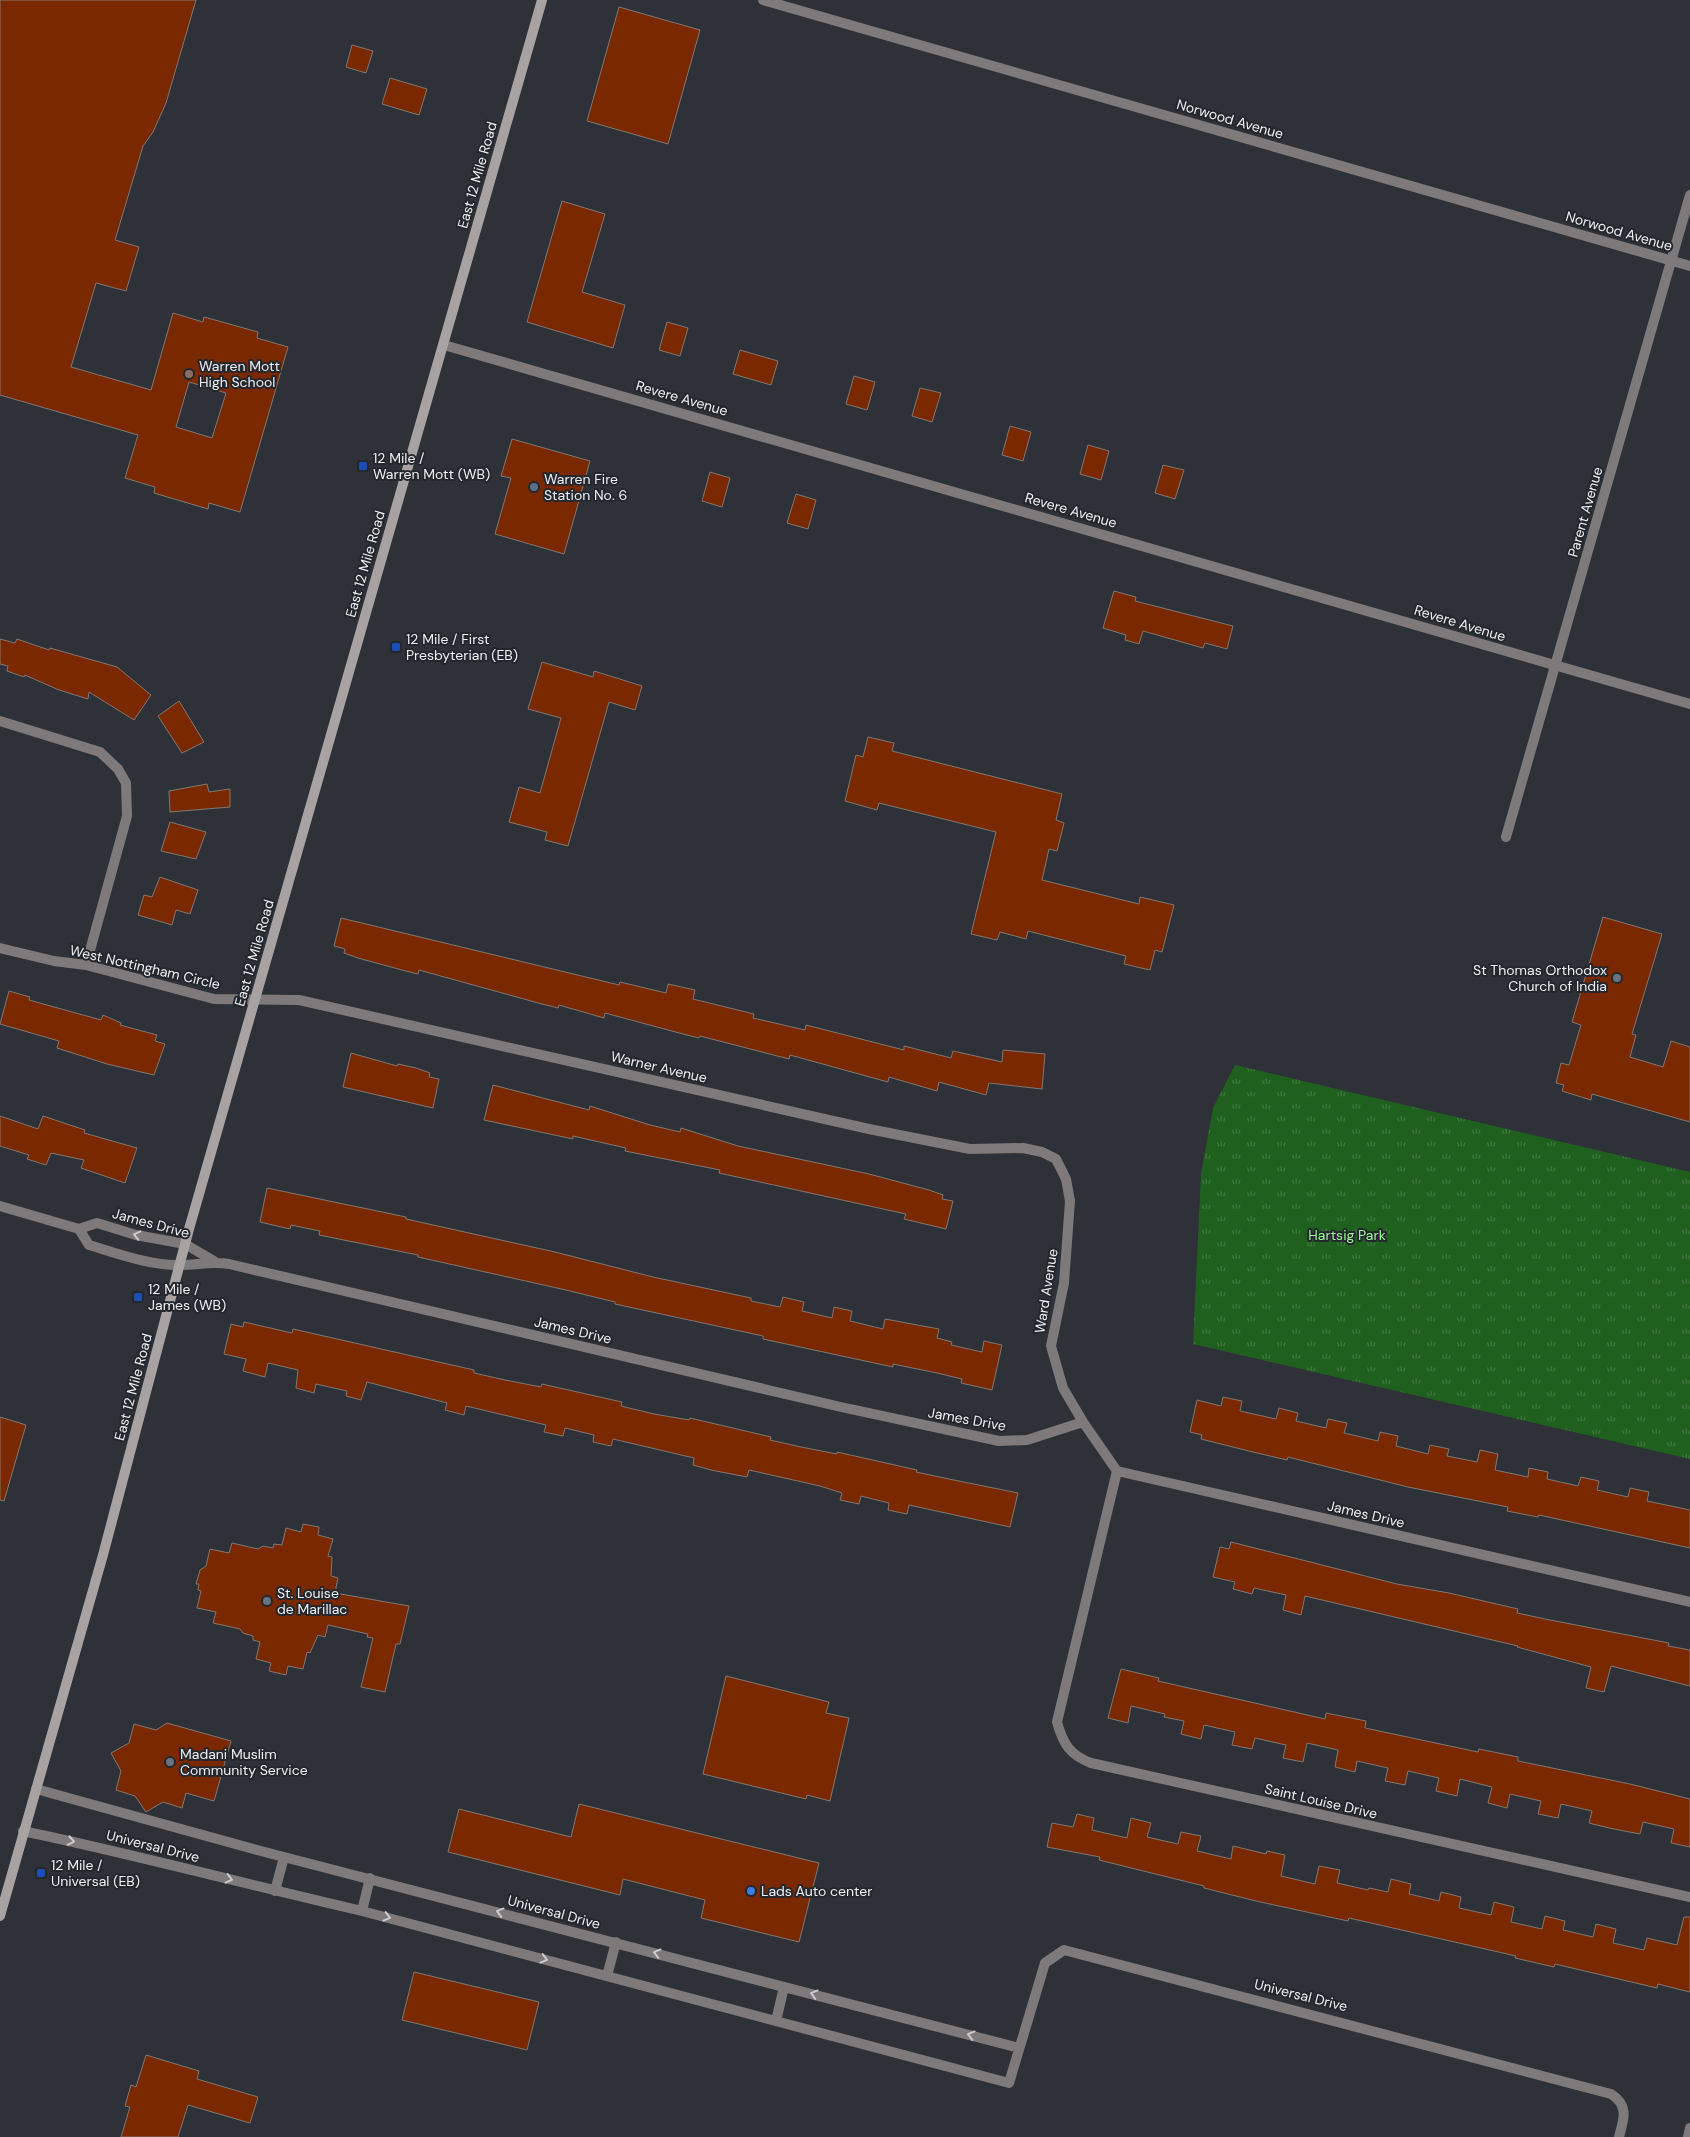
<svg xmlns="http://www.w3.org/2000/svg" width="1690" height="2137" font-family="'DM Sans',sans-serif">
  <defs>
    <pattern id="park-tufts" width="24" height="20" patternUnits="userSpaceOnUse" patternTransform="scale(1.25)"><rect width="24" height="20" fill="#20601f"/><path d="M3 7l-1-3M5 7V3M7 7l1-3M15 17l-1-3M17 17v-4M19 17l1-3" fill="none" stroke="#417740"/></pattern>
  </defs>
  <rect width="100%" height="100%" fill="#2e3137"/>
  <!-- park -->
  <path fill="url(#park-tufts)" d="M1235,1065l455,107v287l-497,-115 8,-170 12,-66z"/>
  <!-- building -->
  <path fill="#792800" stroke="#817875" fill-rule="evenodd" d="M0,0h196l-30,103 -13,29 -10,14 -28,94 24,7 -13,44 -30,-8 -25,84 80,23 22,-77 30,9 1,-5 54,15 -1,6 31,9 -48,165 -31,-9 -1,6 -54,-16 1,-6 -30,-9 13,-43 -138,-40zM189,382l37,11 -14,45 -36,-11z
    M619,7l81,23 -32,114 -81,-23z
    M352,45l21,6 -7,22 -20,-6z
    M390,78l37,11 -8,26 -37,-11z
    M562,201l43,13 -23,78 43,13 -12,43 -86,-26z
    M667,322l21,6 -8,28 -21,-6z
    M740,350l38,11 -7,24 -38,-11z
    M854,376l21,6 -8,28 -21,-6z
    M920,388l21,5 -9,29 -20,-6z
    M1010,426l21,6 -8,29 -21,-6z
    M512,439l78,22 -26,93 -69,-20 16,-56 -10,-2z
    M1088,445l21,6 -8,29 -21,-6z
    M1163,465l21,5 -9,29 -20,-6z
    M710,472l20,6 -8,29 -20,-6z
    M796,494l20,6 -8,29 -21,-6z
    M1114,591l22,6 -1,4 98,25 -6,23 -22,-6 -2,5 -60,-17 -4,13 -14,-4 1,-5 -23,-7z
    M0,639l15,4 2,-4 32,11 1,-2 67,19 34,28 -17,25 -45,-28 -1,7 -29,-9 -34,-15 -1,2 -17,-6 1,-5 -8,-2z
    M542,662l51,15 1,-6 48,15 -7,24 -26,-8 -41,144 -23,-6 2,-8 -38,-10 10,-35 21,6 21,-75 -33,-9z
    M179,701l25,41 -22,11 -24,-37z
    M868,737l26,6 -2,8 170,43 -6,26 8,3 -7,28 -8,-2 -7,31 97,24 1,-7 34,8 -12,47 -7,-2 -5,20 -26,-6 2,-8 -98,-25 -2,8 -26,-7 -3,8 -26,-6 25,-102 -117,-29 -2,7 -32,-9 11,-46 7,2z
    M207,784l2,8 21,-3v18l-60,5 -1,-21z
    M170,822l36,10 -10,27 -35,-8z
    M160,877l38,13 -8,24 -14,-4 -4,15 -34,-10 6,-20 8,2z
    M1603,917l59,17 -30,100 4,1 -6,22 33,10 8,-26 19,6v75l-98,-28 -1,6 -29,-9 2,-6 -8,-2 5,-20 8,2 12,-40 -9,-3z
    M341,918l278,67 1,-3 46,11 2,-9 27,6 -2,9 61,15 -1,4 52,12 1,-5 98,25v-4l47,12 2,-7 49,11 1,-12 42,4 -3,35 -53,-6 -3,12 -47,-13 -2,9 -48,-14 -1,5 -98,-27 -1,4 -89,-23 -1,2 -16,-4 -78,-21 -1,5 -45,-13 -1,3 -16,-4 -123,-34 -1,4 -16,-4 -44,-12 -14,-5 1,-4 -11,-3z
    M9,991l21,6 -1,3 72,20 2,-5 18,8 -1,2 37,10 -2,6 10,3 -11,31 -47,-11 -50,-16 2,-7 -59,-17z
    M351,1053l46,13 1,-2 18,4 14,5 -1,4 10,2 -6,29 -90,-21z
    M493,1085l96,25 1,-4 60,19 30,7 1,-4 57,18 131,28 60,16 14,5 -1,4 11,2 -7,28 -42,-10 2,-5 -187,-41 1,-3 -95,-19 1,-3 -53,-12v3l-89,-19z
    M0,1116l38,13 5,-13 42,14 -1,3 53,15 -12,35 -44,-15 3,-8 -33,-7 -5,12 -19,-6 2,-4 -29,-9z
    M267,1188l139,29v2l149,33 98,25 98,21v3l29,6 3,-10 21,5 -2,9 30,7 2,-11 18,4 -2,10 33,8 2,-10 54,10 -2,9 15,4 -1,3 31,7 2,-11 18,4 -10,45 -31,-7 1,-4 -25,-6 -44,-9v3l-130,-28v-3l-148,-32v-2l-49,-12 -148,-33v-2l-99,-20 1,-4 -29,-6 -1,4 -30,-7z
    M244,1322l48,11 1,-4 181,41v3l31,7 36,7 1,-3 80,18 -1,4 33,8 35,6 1,-2 81,19 -1,3 31,7 36,7v-2l80,18 -1,2 33,7 69,14 -8,34 -101,-22 -2,9 -19,-4 1,-7 -28,-7 -2,8 -19,-4 2,-7 -22,-7 -71,-16 -2,7 -36,-7 -18,-5 1,-7 -81,-19 -2,7 -18,-4 1,-7 -29,-7 -2,8 -19,-4 2,-7 -80,-19 -2,9 -19,-5 2,-7 -80,-21 -6,18 -15,-4 1,-5 -31,-7 -2,9 -18,-5 2,-18 -30,-7 -3,14 -22,-6 3,-12 -22,-5 7,-30 12,3z
    M1223,1397l19,4 -2,10 36,8 3,-11 19,5 -2,8 30,7 2,-9 19,4 -3,10 34,8 2,-9 18,4 -2,10 32,8 2,-9 19,4 -2,7 30,6 3,-12 18,4 -3,16 33,7 1,-9 19,4 -1,7 31,7 3,-9 18,4 -2,9 31,7 2,-9 19,4 -2,9 43,9v38l-151,-33 -1,2 -31,-6 1,-4 -100,-20 -120,-30 -1,3 -30,-7 -56,-14 1,-4 -12,-3 7,-32 24,6z
    M0,1417l26,8 -22,76 -4,-1z
    M303,1524l16,3 -1,8 15,4 -5,17 4,1 -1,19 7,2 -3,15 74,13 -9,38h-4l-11,48 -24,-5 12,-49 -6,-1 1,-3 -40,-9 -3,12 -7,-2 -8,18 -3,-1 -4,17 -15,-3 -2,9 -17,-4 2,-8 -15,-4 4,-17 -7,-2v-4l-10,-3 -3,-4 -27,-6 3,-11 -19,-4 4,-17 -3,-1 1,-6h-3l4,-14 6,-4 4,-17 19,4 3,-10 26,6 5,-3 10,2 1,-4 8,1 4,-17 15,4z
    M1231,1542l166,42 52,9 69,16 -1,4 33,7 119,23 -1,3 22,4v36l-79,-20 -7,26 -18,-4 5,-21 -74,-20 1,-1 -213,-50 -4,19 -18,-5 3,-15 -32,-7 -2,6 -19,-5 2,-7 -22,-5 7,-30 9,2z
    M1121,1669l38,9 -1,3 167,38 1,-6 40,8 -1,7 113,24 1,-3 39,8v4l112,23 60,15v48l-19,-4 3,-14 -31,-7 -3,12 -31,-6 -20,-5 3,-12 -31,-7 -3,14 -20,-4 3,-13 -31,-7 -3,14 -19,-5 4,-16 -32,-8 -3,17 -21,-5 3,-13 -31,-7 -3,14 -20,-4 3,-13 -31,-7 -2,11 -20,-5 3,-17 -31,-7 -4,19 -20,-4 3,-13 -31,-7 -3,11 -20,-4 3,-13 -31,-7 -3,14 -20,-5 3,-13 -20,-4 1,-3 -34,-8 -3,17 -20,-5z
    M726,1676l103,26 -3,11 23,5 -19,83 -23,-6 -1,4 -103,-25z
    M167,1723l64,18 -17,60 -28,-8 -4,15 -19,-6 -17,10 -11,-16 -19,-6 5,-19 -10,-18 18,-10 5,-19 22,6z
    M579,1804l240,59 -20,79 -98,-24 4,-18 -82,-21 -3,16 -172,-43 11,-43 112,28z
    M1077,1814l17,4 -2,12 35,8 4,-20 20,5 -4,14 31,7 3,-12 20,4 -4,15 34,8 2,-13 33,8 1,-3 18,4 -4,21 34,8 4,-18 21,4 -3,13 31,7 1,-2 19,4 3,-13 20,5 -2,10 30,7 2,-9 20,5 -2,11 32,7 3,-13 20,5 -3,15 31,7 3,-13 20,5 -2,9 30,7 3,-13 20,5 -3,14 31,7 3,-12 30,7 7,-28h6v75l-32,-8 -1,4 -102,-24 -1,3 -39,-9 1,-2 -167,-38 -1,3 -92,-20 -52,-13v-2l-105,-26 1,-3 -53,-10 5,-24 21,4z
    M414,1972l125,30 -12,48 -125,-30z
    M146,2055l53,16 -2,8 61,18 -8,26 -62,-18 -10,32h-57l9,-30 -5,-1 6,-21 5,2z"/>
  <g fill="none" stroke-linecap="round" stroke-linejoin="round">
    <!-- street -->
    <path stroke="#7e797a" stroke-width="10" d="M763,0l927,266
      M444,345l1246,359
      M0,721l100,31 18,17 8,14 1,33 -41,149
      M1506,837l184,-642
      M0,948l54,13 32,4 128,34 85,1 570,129 101,20 53,-1 19,4 14,7 10,20 4,22 -6,82 -13,63 12,42 20,34 34,49 573,131
      M0,1206l79,23
      M214,1261l-29,-17 -49,-9 -39,-12 -18,6 10,16c27,8 62,21 91,20 17,0 32,-4 49,-1l612,143 158,34 28,-1 56,-18
      M1117,1471l-60,251c6,22 13,33 34,41l599,134
      M36,1789l221,61 762,198
      M23,1831c114,24 226,54 339,80l647,172 36,-120 19,-13 547,144c18,11 13,25 8,43
      M275,1891l9,-34
      M362,1911l8,-33
      M607,1976l9,-34
      M776,2021l8,-34
      M1688,2137l2,-9"/>
    <!-- secondary -->
    <path stroke="#a9a2a3" stroke-width="10" d="M0,1916l103,-361 86,-326 353,-1229"/>
  </g>
  <!-- one-way arrows -->
  <defs><path id="oneway-chevron" d="M-2-3.5L2.5 0L-2 3.5" fill="none" stroke-width="1.6" stroke-linecap="round" stroke-linejoin="round" transform="scale(1.25)"/></defs>
  <g stroke="#cccccf">
    <use href="#oneway-chevron" transform="translate(137 1235) rotate(-167)"/>
    <use href="#oneway-chevron" transform="translate(71 1841) rotate(11)"/>
    <use href="#oneway-chevron" transform="translate(229 1879) rotate(14)"/>
    <use href="#oneway-chevron" transform="translate(500 1912) rotate(-165)"/>
    <use href="#oneway-chevron" transform="translate(387 1917) rotate(15)"/>
    <use href="#oneway-chevron" transform="translate(657 1953) rotate(-165)"/>
    <use href="#oneway-chevron" transform="translate(544 1959) rotate(15)"/>
    <use href="#oneway-chevron" transform="translate(814 1994) rotate(-165)"/>
    <use href="#oneway-chevron" transform="translate(971 2035) rotate(-165)"/>
  </g>
  <!-- markers -->
  <circle fill="#8d6e63" stroke="#24272d" stroke-width="2" cx="189" cy="374" r="5"/>
  <g fill="#1a4fb4" stroke="#24272d" stroke-width="2">
    <rect x="358" y="461" width="10" height="10" rx="2.5"/>
    <rect x="391" y="642" width="10" height="10" rx="2.5"/>
    <rect x="133" y="1292" width="10" height="10" rx="2.5"/>
    <rect x="36" y="1868" width="10" height="10" rx="2.5"/>
  </g>
  <circle fill="#5c6f8a" stroke="#24272d" stroke-width="2" cx="534" cy="487" r="5"/>
  <g fill="#6b7280" stroke="#24272d" stroke-width="2">
    <circle cx="1617" cy="978" r="5"/>
    <circle cx="267" cy="1601" r="5"/>
    <circle cx="170" cy="1762" r="5"/>
  </g>
  <circle fill="#3f7fe0" stroke="#24272d" stroke-width="2" cx="751" cy="1891" r="5"/>
  <g text-anchor="middle" stroke-width="4" stroke-linejoin="round" paint-order="stroke">
    <!-- street labels -->
    <g font-size="14" fill="#edeff3" stroke="#24272d">
      <text transform="translate(1230 119) rotate(16)" y="5">Norwood Avenue</text>
      <text transform="translate(477 175) rotate(-74)" y="5">East 12 Mile Road</text>
      <text transform="translate(1619 231) rotate(16)" y="5">Norwood Avenue</text>
      <text transform="translate(682 398) rotate(16)" y="5">Revere Avenue</text>
      <text transform="translate(1071 510) rotate(16)" y="5">Revere Avenue</text>
      <text transform="translate(1585 512) rotate(-74)" y="5">Parent Avenue</text>
      <text transform="translate(365 564) rotate(-74)" y="5">East 12 Mile Road</text>
      <text transform="translate(1460 623) rotate(17)" y="5">Revere Avenue</text>
      <text transform="translate(254 953) rotate(-74)" y="5">East 12 Mile Road</text>
      <text transform="translate(145 967) rotate(13)" y="5">West Nottingham Circle</text>
      <text transform="translate(659 1067) rotate(13)" y="5">Warner Avenue</text>
      <text transform="translate(151 1223) rotate(15)" y="5">James Drive</text>
      <text transform="translate(1046 1291) rotate(-81)" y="5">Ward Avenue</text>
      <text transform="translate(573 1330) rotate(13)" y="5">James Drive</text>
      <text transform="translate(133 1387) rotate(-75)" y="5">East 12 Mile Road</text>
      <text transform="translate(967 1419) rotate(10)" y="5">James Drive</text>
      <text transform="translate(1366 1514) rotate(13)" y="5">James Drive</text>
      <text transform="translate(1321 1801) rotate(13)" y="5">Saint Louise Drive</text>
      <text transform="translate(153 1846) rotate(14)" y="5">Universal Drive</text>
      <text transform="translate(554 1912) rotate(15)" y="5">Universal Drive</text>
      <text transform="translate(1301 1995) rotate(14)" y="5">Universal Drive</text>
    </g>
    <!-- poi labels -->
    <g font-size="14" fill="#edeff3" stroke="#24272d" text-anchor="start">
      <text x="199" y="371">Warren Mott<tspan x="199" dy="16">High School</tspan></text>
      <text x="373" y="463">12 Mile /<tspan x="373" dy="16">Warren Mott (WB)</tspan></text>
      <text x="544" y="484">Warren Fire<tspan x="544" dy="16">Station No. 6</tspan></text>
      <text x="406" y="644">12 Mile / First<tspan x="406" dy="16">Presbyterian (EB)</tspan></text>
      <text x="1607" y="975" text-anchor="end">St Thomas Orthodox<tspan x="1607" dy="16">Church of India</tspan></text>
      <text x="148" y="1294">12 Mile /<tspan x="148" dy="16">James (WB)</tspan></text>
      <text x="277" y="1598">St. Louise<tspan x="277" dy="16">de Marillac</tspan></text>
      <text x="180" y="1759">Madani Muslim<tspan x="180" dy="16">Community Service</tspan></text>
      <text x="51" y="1870">12 Mile /<tspan x="51" dy="16">Universal (EB)</tspan></text>
      <text x="761" y="1896">Lads Auto center</text>
    </g>
    <!-- park labels -->
    <g font-size="14" fill="#9ff799" stroke="#24272d">
      <text x="1347" y="1240">Hartsig Park</text>
    </g>
  </g>
</svg>
